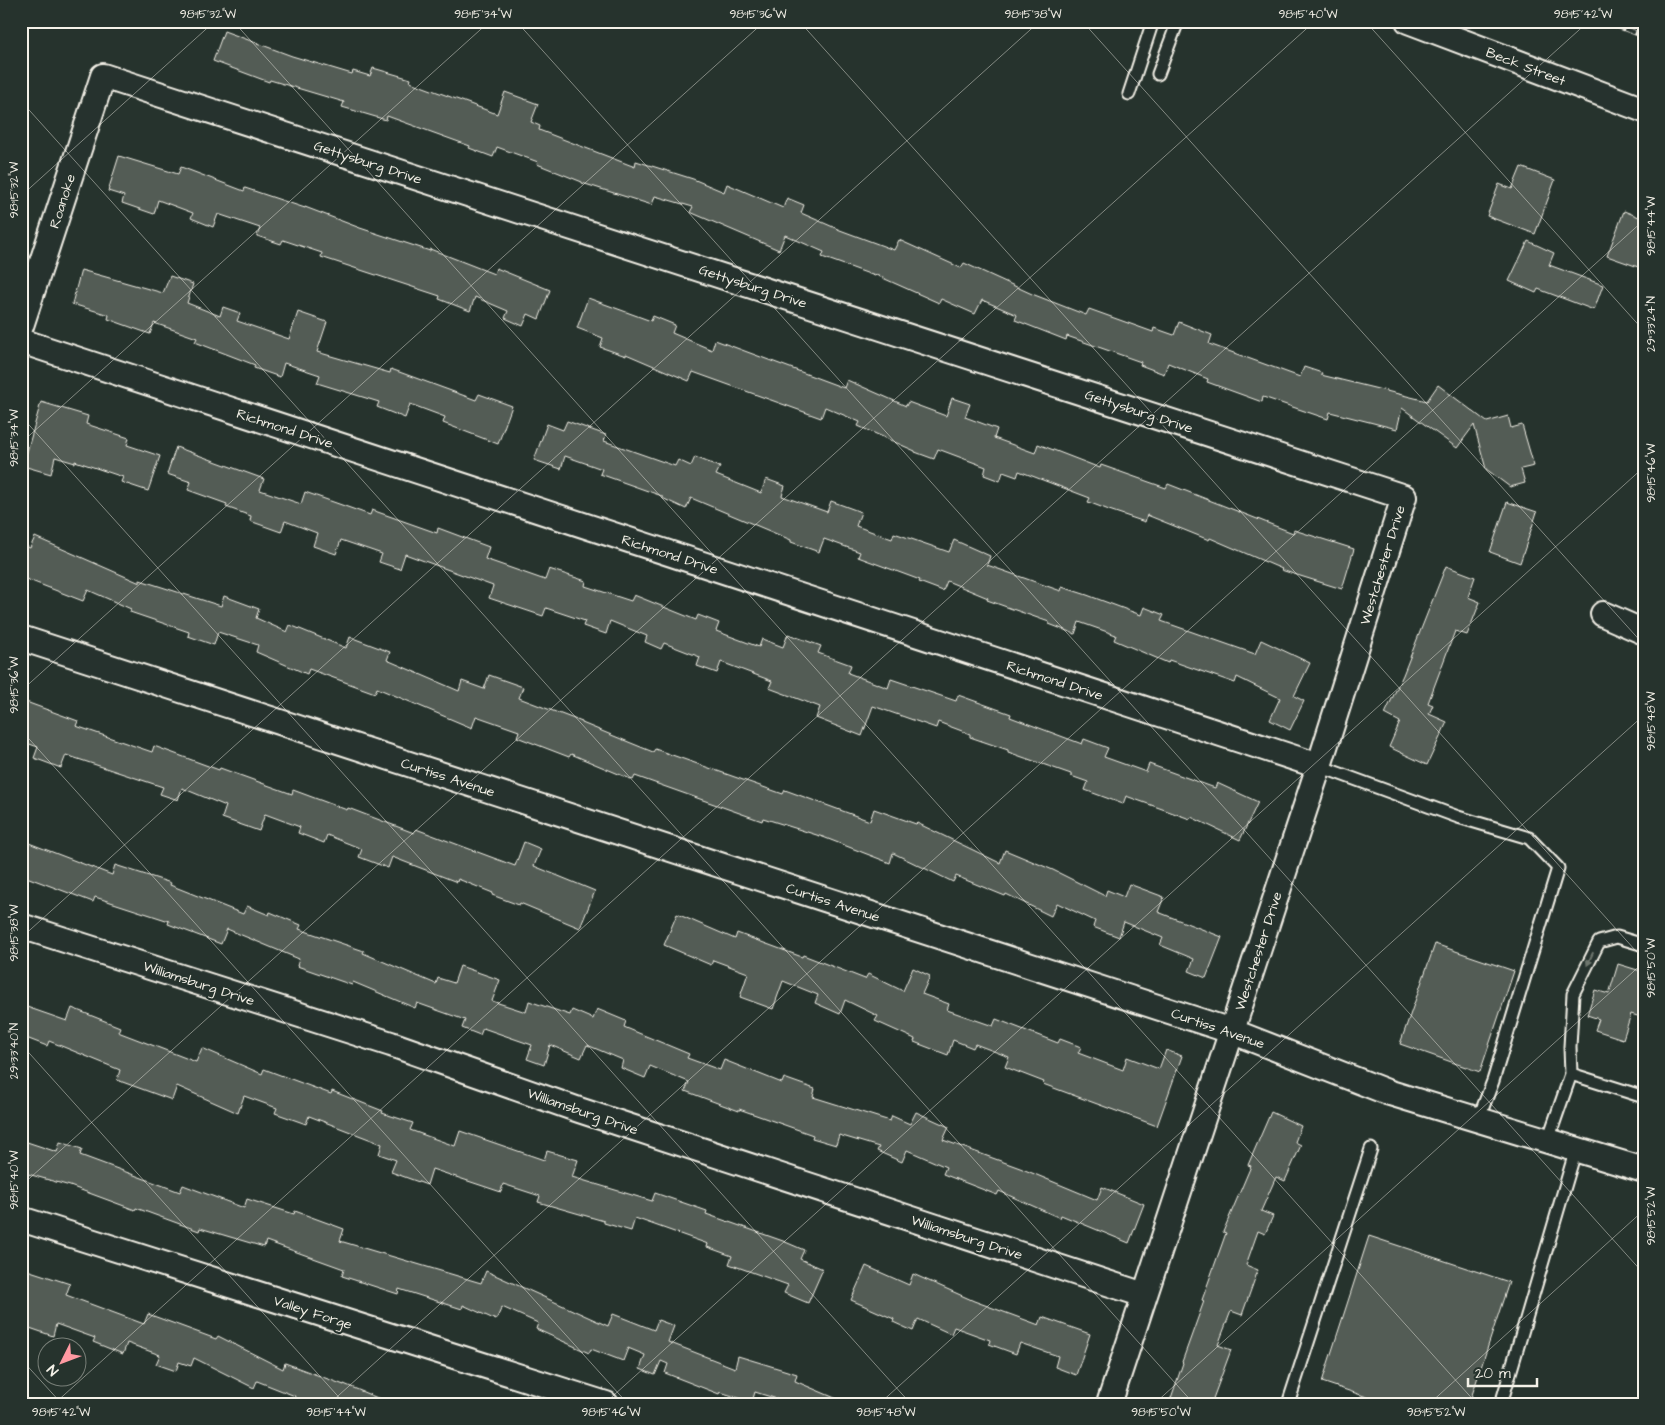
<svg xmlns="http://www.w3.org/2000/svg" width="1665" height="1425" font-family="'Architects Daughter',sans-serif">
  <rect width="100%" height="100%" fill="#26332d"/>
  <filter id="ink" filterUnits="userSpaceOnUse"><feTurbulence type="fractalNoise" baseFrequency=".02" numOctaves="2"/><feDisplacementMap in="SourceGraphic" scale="10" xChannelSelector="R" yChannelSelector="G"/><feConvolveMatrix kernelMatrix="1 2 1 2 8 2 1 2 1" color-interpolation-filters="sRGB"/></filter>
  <g filter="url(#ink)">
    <!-- building -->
    <path fill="#525c55" stroke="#f4f1e8" d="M224,31l68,25 60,18 1,-3 17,5 3,-8 38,11 -1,3 87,32 8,-22 33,12 -7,18 9,4 -1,4 96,37 1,-6 57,18 31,13 3,-8 56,24 4,-10 17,7 -3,8 39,17 54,20 5,-10 62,28 3,-5 68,31 54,21 3,-6 64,23 1,-4 20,7 5,-13 33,13 -3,9 91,33 4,-10 18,6 -1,2 106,26 11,-16 49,37 21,-6 3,12 11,-3 12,41 -13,3 4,14 -15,4 -24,-18 -12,-44 -17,23 -55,-40 -5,21 -67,-17 -2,7 -65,-22 -1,5 -55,-20 1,-3 -40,-16 -4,11 -24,-9 1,-3 -74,-26 -1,4 -51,-20 2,-5 -35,-15 -7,14 -34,-15 -2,4 -63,-28 -1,1 -53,-19 2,-5 -39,-17 -6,15 -89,-38 3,-5 -38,-11 -3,9 -70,-22v-1l-45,-18 1,-2 -41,-15 -4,10 -24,-9 1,-2 -83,-30 -1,4 -44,-13 2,-5 -74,-22 -1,2 -56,-21z
      M119,156l59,18 3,-7 63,24 1,-3 60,20v-1l55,21 70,23v-2l64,25 2,-6 54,22 -11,29 -11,-5 -5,12 -18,-8 3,-7 -33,-14 -5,14 -31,-12 1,-3 -119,-39 1,-4 -39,-13 -2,4 -24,-8 3,-8 -42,-14 -5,13 -22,-9 2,-5 -35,-13 -4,14 -32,-11 2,-7 -16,-5z
      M1521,167l34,13 -20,54 -48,-18 12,-32 13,5z
      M1624,211l20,8v50l-37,-13z
      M1528,241l26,12 -5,12 54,20 -9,25 -56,-21 -2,4 -27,-12z
      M81,270l82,23 7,-17 23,8 -6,19 33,13 3,-9 17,6 -3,8 52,18 9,-27 29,10 -10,30 73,21 1,-4 85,31 3,-6 33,12 -14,38 -55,-21 2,-6 -35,-13 -5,14 -28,-11 2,-5 -62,-19 3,-8 -36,-12 -4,14 -26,-9 1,-3 -60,-23 2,-4 -43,-15 -4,11 -42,-15 1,-4 -37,-11z
      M588,298l63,23 2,-5 22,9 -3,8 40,17 3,-10 129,48 3,-8 59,26 2,-4 38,14 6,-18 18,6 -5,13 32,12 -3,9 41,15 3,-9 62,24 1,-3 65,23 2,-4 125,49 1,-3 60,19 -12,40 -61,-19 1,-1 -72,-31 -1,2 -62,-25 -2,7 -36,-12 -21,-8 2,-4 -71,-27 -2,6 -14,-5 -3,9 -16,-6 2,-8 -48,-18 -4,10 -19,-7v-1l-57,-25 2,-4 -35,-15 -4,11 -128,-46 -4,9 -63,-27v2l-26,-9 3,-9 -26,-10z
      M41,402l47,14 -2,8 43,14 -2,7 33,11 -12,35 -27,-9 2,-5 -48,-16v2l-20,-6 -4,17 -28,-8z
      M567,421l39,14 -2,6 71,25 3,-6 13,6 4,-9 25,10 -4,8 45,18 5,-14 19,7 -3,10 45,16 4,-11 30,11 -5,14 36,13 2,-6 55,19 5,-12 36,16 -3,9 74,26 1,-4 25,8 54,20 3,-8 20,8 -3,6 94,33 6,-14 49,23 -16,33 10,5 -14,29 -20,-10 10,-22 -43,-21 -2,6 -66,-23 -1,3 -54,-23 2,-5 -37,-13 -4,12 -26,-10v-2l-62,-22 1,-2 -41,-17 -4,10 -24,-9 1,-2 -62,-23 2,-5 -36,-13 -5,13 -28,-10v-2l-100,-42 -5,11 -24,-11v-2l-62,-22 2,-5 -37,-13 -4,13 -27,-9 13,-36 16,6z
      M176,447l88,32 -4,11 41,14 4,-12 65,23 2,-5 65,23 1,-5 51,19 -4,12 60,21 4,-11 37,12 -1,5 46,15 3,-6 62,25 2,-5 21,8 -3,8 43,16 3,-8 21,8 5,-13 33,12 -3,7 33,12 -3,8 40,15 3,-9 65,22 2,-6 53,19 -1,3 72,27 2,-5 24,9 -4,9 42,15 3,-8 66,24 2,-5 41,19 -18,38 -49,-23 -1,2 -64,-23 -3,8 -38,-14 3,-8 -17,-6v-2l-63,-22v-2l-38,-13v-3l-32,-12 -2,6 -63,-22 -11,30 -46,-18 4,-11 -51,-19 3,-7 -51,-19 -4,11 -20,-7 3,-9 -36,-14 -3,6 -16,-7 2,-6 -37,-15 -4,13 -23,-8 2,-5 -39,-13 -3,8 -54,-18 4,-12 -88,-32 -5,15 -21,-7 3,-8 -41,-14 -5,14 -23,-8 4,-13 -32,-12 -4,11 -31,-11 1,-5 -25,-9 1,-3 -39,-14 3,-8 -24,-8z
      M1507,502l30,10 -17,51 -30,-11z
      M35,537l105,46v-3l81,26 3,-10 35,13 -3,9 31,14 3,-7 56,23 4,-11 40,15 -3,8 72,31 3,-10 22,8 5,-14 34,12 -4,11 63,24v1l71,29 2,-3 128,45 2,-4 85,31 4,-12 42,15 1,-1 83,40 5,-13 48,20 52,26 2,-6 17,7 5,-13 35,13 -6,15 64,25 -16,41 -17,-7 5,-12 -34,-14 3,-7 -39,-16 -5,15 -26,-10 2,-6 -38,-18 -6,13 -45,-22 -1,2 -49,-20 -3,6 -60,-29 -3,10 -67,-26 -60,-19 -1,3 -127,-45 -2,4 -62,-26 -2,3 -52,-20 2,-6 -43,-15 -4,12 -95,-40 -2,5 -66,-24 -2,5 -51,-22 2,-7 -40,-13 -4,13 -26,-9 1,-4 -59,-20 1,-3 -43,-19 -5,11 -62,-24v-33l9,4z
      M1446,566l29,11 -7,20 12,5 -13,33 -12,-4 -27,72 5,2 -4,9 18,8 -20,43 -38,-18 11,-25 -15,-8 18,-39z
      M26,702l52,19 -2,5 76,26 2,-6 65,24 1,-2 72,26 1,-4 54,20 1,-2 66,25 2,-4 99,37 9,-24 17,7 -7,17 61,25 -15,37 -60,-25 -1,2 -27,-10 1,-2 -35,-14 -1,3 -65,-25 -4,11 -29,-11 3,-8 -35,-14 -3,8 -26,-10 2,-6 -35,-13 -6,17 -37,-13 4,-12 -44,-18 -4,12 -18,-6 3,-7 -97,-32 -5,13 -27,-10 4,-11 -17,-6v-27z
      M21,840l91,35 3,-10 56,18 -1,2 73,29 4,-8 22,9 1,-3 31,13 -2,4 65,22 -1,2 73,31 2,-6 16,5 6,-17 40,14 -8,21 34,11 3,-11 41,14 2,-5 21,9 4,-10 29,12 -2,6 65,27 -2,4 33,12 4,-10 58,23 2,-5 31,11 -2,8 77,24 2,-5 18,8 6,-12 33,15 -6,13 77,28 77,32 5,-13 42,17 -15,39 -68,-28 -1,3 -61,-27 -2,4 -54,-21 3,-7 -39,-17 -5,12 -25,-11 2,-4 -40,-12 -3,10 -24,-7 1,-3 -74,-26v2l-54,-20 4,-9 -39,-16 -5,12 -24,-10 2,-8 -36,-15 -6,13 -31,-13 -6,20 -17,-6 5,-14 -49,-17 -3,7 -18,-7 3,-8 -48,-17 -2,5 -62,-26 -1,3 -55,-19 2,-7 -72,-30 -6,15 -53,-20 1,-3 -74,-24 -2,5 -72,-27z
      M677,914l58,25 2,-6 65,24 1,-2 62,24 3,-5 35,17 10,-23 17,8 -8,18 27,10 -2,6 46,16 3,-7 62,24 2,-4 21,8 -3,6 45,17 4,-13 32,12 7,-19 16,6 -25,70 -114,-42 1,-2 -39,-15 4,-10 -34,-13 -2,4 -20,-8 -5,15 -34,-13 1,-3 -40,-18 3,-5 -33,-16 -5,14 -25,-11 3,-8 -35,-14 -10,28 -33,-12 8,-24 -35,-13 -2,5 -47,-20z
      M1435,944l79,27 -34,101 -80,-28z
      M1618,964l26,8v46l-13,-4 -8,25 -28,-9 4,-11 -12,-4 8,-25 14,4z
      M21,1005l46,16 5,-13 48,19 -2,5 78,30 6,-14 60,26 2,-5 67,25 1,-3 51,20 -1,2 31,10 -3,7 45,16 5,-15 84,29 3,-9 31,9 -6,17 80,24 3,-8 52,18 -1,3 77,27 21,9 -4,9 23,10 -15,34 -24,-10 4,-8 -59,-21 3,-8 -25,-9 1,-3 -73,-26 -4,13 -27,-8v-2l-66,-19 2,-6 -37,-12 -2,8 -69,-23 -5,16 -36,-13 5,-12 -17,-6 3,-10 -73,-28 -3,8 -31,-11 2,-5 -33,-12 -6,17 -61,-27 -5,14 -55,-20 3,-10 -71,-29 -2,5 -26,-10z
      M1271,1112l30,14 -6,16 6,3 -16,36 -9,-4 -15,34 12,5 -8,18 -7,-3 -12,34 12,5 -16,45 -11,-4 -13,34 13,5 -20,54h-42l14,-41 -1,-1 22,-61 -2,-1 24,-67 -3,-1 28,-66 -3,-1z
      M27,1142l30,10 3,-10 22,7 -2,6 100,37 3,-7 61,23 3,-9 47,15 1,-3 49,18 -4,12 141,42 5,-12 122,55 5,-12 41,16 4,-10 16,6 -6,16 67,26 3,-12 59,18 -2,7 54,23h-56l-38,-12 -3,10 -32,-10 -1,2 -54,-21 3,-9 -7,-3 -6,14 -15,-6 5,-14 -17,-7 -5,13 -32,-12 -2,4 -53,-24 2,-6 -36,-16 -6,13 -33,-15 -1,4 -63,-20 -1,5 -56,-18 2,-7 -78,-28 -2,6 -64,-19 -1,3 -63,-23 -1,2 -65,-24 -49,-14v-11z
      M1369,1236l140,46 -40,122h-81l-66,-22z
      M866,1266l43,19 4,-11 61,27 65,24 3,-8 48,17 -14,41 -21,-8 3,-11 -38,-13 -4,11 -27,-10 1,-4 -36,-13 -3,7 -33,-15 -5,12 -20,-9 1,-3 -43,-19z
      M21,1268l49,16 -4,11 78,29 4,-10 68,25 2,-3 65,33 2,-6 59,22v-1l48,20h-100l3,-8 -38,-15 -3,7 -60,-30 -3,8 -12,-4 -3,9 -20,-7 4,-9 -33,-12 -4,11 -30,-12 2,-4 -39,-14 -3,12 -32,-11z"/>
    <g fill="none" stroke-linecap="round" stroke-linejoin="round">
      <!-- service casing -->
      <g stroke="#f4f1e8" stroke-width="15">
        <path id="service" d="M1158,74l20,-53
          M1129,94l24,-73
          M1319,766l139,51 71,21 29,30 -65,213 -15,39
          M1571,1074l73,23
          M1548,1140l23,-66 -1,-27 3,-53 26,-52 18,-5 27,8
          M1288,1404l83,-255
          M1501,1404l75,-255"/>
      </g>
      <!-- minor casing -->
      <g stroke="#f4f1e8" stroke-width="28">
        <path id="minor" d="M1408,21l236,89
          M21,326l82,-250 1301,421 -85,269 -210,638
          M21,341l1298,425
          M1603,614l41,18
          M21,638l1210,393 156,61 257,78
          M21,926l370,118 188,66 565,185
          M21,1219l585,185"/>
      </g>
      <!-- service -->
      <use href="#service" stroke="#26332d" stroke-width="11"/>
      <!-- minor -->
      <use href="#minor" stroke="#26332d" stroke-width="24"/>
      <!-- rail casing -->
      <g stroke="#f4f1e8" stroke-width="5.5">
        <path id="rail" d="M1604,21l40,15"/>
      </g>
      <!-- rail -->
      <use href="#rail" stroke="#26332d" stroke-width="4" stroke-dasharray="11" stroke-linecap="butt"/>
    </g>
    <!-- one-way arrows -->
    <defs><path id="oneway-solid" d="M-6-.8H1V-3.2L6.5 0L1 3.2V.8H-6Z" transform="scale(1.25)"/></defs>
    <use fill="#6e766e" href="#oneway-solid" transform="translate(1590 959) rotate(115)"/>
  </g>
  <!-- ticks -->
  <path fill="none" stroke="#f4f1e8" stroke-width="1" stroke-opacity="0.45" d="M233,21l1244,1383M516,21l1128,1253M799,21l845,939M1082,21l562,624M1365,21l279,310M21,101l1173,1303M21,196l194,-175M21,416l890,988M21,443l469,-422M21,691l744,-670M21,730l607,674M21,938l1019,-917M21,1044l324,360M21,1186l1294,-1165M21,1359l41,45M54,1404l1535,-1383M329,1404l1315,-1184M604,1404l1040,-937M879,1404l765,-689M1154,1404l490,-442M1429,1404l215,-194"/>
  <g text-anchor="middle" stroke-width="4.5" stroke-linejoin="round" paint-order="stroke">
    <!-- street labels -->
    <g font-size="14" fill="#f4f1e8" stroke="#26332d">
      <text transform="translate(1526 66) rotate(21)" y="5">Beck Street</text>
      <text transform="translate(368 162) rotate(18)" y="5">Gettysburg Drive</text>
      <text transform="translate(62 201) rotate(-72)" y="5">Roanoke</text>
      <text transform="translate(753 286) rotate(18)" y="5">Gettysburg Drive</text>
      <text transform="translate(1139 411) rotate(18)" y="5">Gettysburg Drive</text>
      <text transform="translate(285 428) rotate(18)" y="5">Richmond Drive</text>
      <text transform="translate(670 554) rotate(18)" y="5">Richmond Drive</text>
      <text transform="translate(1382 565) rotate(-73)" y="5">Westchester Drive</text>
      <text transform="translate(1055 680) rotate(18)" y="5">Richmond Drive</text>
      <text transform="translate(448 777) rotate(18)" y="5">Curtiss Avenue</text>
      <text transform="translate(833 902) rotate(18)" y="5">Curtiss Avenue</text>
      <text transform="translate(1258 951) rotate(-72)" y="5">Westchester Drive</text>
      <text transform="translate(199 983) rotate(18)" y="5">Williamsburg Drive</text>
      <text transform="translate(1218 1028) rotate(19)" y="5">Curtiss Avenue</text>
      <text transform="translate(583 1111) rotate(19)" y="5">Williamsburg Drive</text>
      <text transform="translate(967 1237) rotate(18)" y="5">Williamsburg Drive</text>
      <text transform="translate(313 1312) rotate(18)" y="5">Valley Forge</text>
    </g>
  </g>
  <!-- margin -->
  <rect width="1665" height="1425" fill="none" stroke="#26332d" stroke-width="55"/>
  <!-- north arrow -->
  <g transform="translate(62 1362) rotate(228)"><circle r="24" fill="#26332d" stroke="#787f78"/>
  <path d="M0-4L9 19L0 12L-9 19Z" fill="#ff9aa2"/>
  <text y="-8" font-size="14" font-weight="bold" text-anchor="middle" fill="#f4f1e8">N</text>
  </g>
  <!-- scale -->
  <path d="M1468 1378v8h69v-8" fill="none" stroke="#f4f1e8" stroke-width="2.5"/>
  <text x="1475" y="1378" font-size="15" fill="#f4f1e8" stroke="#26332d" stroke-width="4" paint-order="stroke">20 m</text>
  <rect x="28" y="28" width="1610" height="1370" fill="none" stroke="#f4f1e8" stroke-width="2"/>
  <g font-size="12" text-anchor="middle" fill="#f4f1e8">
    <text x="208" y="18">98°15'32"W</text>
    <text x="483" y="18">98°15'34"W</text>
    <text x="758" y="18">98°15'36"W</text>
    <text x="1033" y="18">98°15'38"W</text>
    <text x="1308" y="18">98°15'40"W</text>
    <text x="1583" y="18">98°15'42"W</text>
    <text transform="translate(14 190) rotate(-90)" y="4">98°15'32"W</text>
    <text transform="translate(1651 226) rotate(-90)" y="4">98°15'44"W</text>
    <text transform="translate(1651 324) rotate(-90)" y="4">29°33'24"N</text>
    <text transform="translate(14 438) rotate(-90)" y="4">98°15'34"W</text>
    <text transform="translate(1651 473) rotate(-90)" y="4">98°15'46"W</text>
    <text transform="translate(14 685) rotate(-90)" y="4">98°15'36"W</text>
    <text transform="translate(1651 721) rotate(-90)" y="4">98°15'48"W</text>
    <text transform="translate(14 933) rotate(-90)" y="4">98°15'38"W</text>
    <text transform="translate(1651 968) rotate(-90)" y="4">98°15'50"W</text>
    <text transform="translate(14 1051) rotate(-90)" y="4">29°33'40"N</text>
    <text transform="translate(14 1180) rotate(-90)" y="4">98°15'40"W</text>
    <text transform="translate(1651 1216) rotate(-90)" y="4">98°15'52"W</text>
    <text x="61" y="1416">98°15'42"W</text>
    <text x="336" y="1416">98°15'44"W</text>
    <text x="611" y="1416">98°15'46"W</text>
    <text x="886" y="1416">98°15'48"W</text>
    <text x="1161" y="1416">98°15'50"W</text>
    <text x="1436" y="1416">98°15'52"W</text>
  </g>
</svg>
